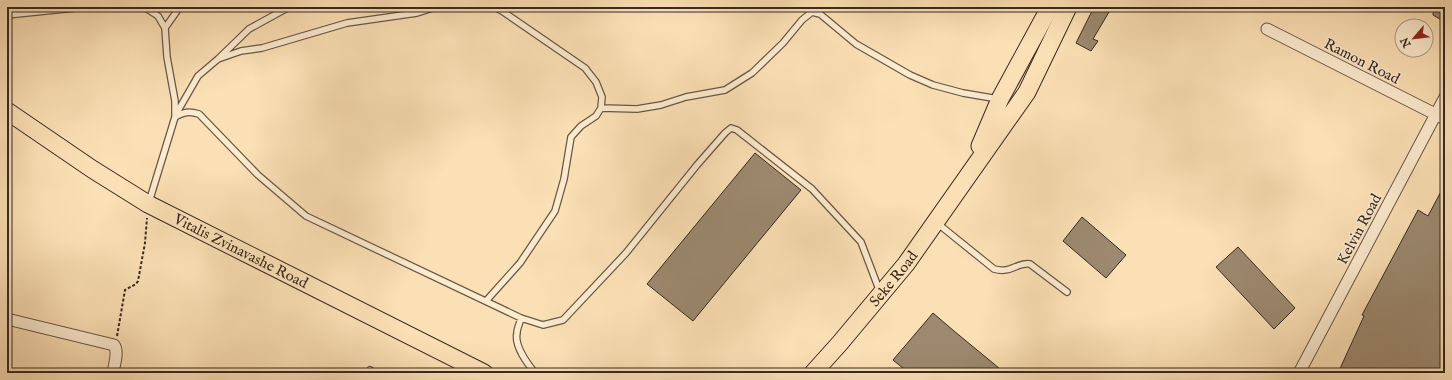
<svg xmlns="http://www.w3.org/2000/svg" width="1452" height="380" font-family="'IM FELL English',serif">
  <rect width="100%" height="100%" fill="#fce0b5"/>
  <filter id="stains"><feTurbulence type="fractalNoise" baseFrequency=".005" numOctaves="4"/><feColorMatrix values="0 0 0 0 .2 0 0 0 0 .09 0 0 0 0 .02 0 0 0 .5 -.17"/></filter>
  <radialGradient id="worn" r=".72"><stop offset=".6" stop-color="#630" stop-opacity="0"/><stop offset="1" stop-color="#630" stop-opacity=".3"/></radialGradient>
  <!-- building -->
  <path fill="#9c896f" stroke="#352a23" d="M1094,7h18l-19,32 5,2 -7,10 -15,-8z
    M1434,7h11v15l-12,-7z
    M755,153l46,37 -108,131 -46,-37z
    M1445,184v189h-107l26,-57 -2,-1 56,-105 10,6z
    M1082,217l44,38 -20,23 -43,-37z
    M1238,247l57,61 -21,21 -58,-62z
    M933,313l21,18 51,42h-96l-16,-13z"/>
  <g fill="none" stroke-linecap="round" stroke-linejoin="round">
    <!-- service casing -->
    <g stroke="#675848" stroke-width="8">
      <path id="service" d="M144,7l14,9 7,12 2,29 8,44v13
        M7,15l78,-8
        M165,28l12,-17 2,-4
        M218,59l23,-8 21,-3 85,-25 70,-10 19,-6
        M601,108l36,1 24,-4 25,-8 39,-7 27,-17 31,-30 19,-23 10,-8 8,2 36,30 54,31 23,10 30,8 35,6
        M175,116l23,-40 20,-17 31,-30 40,-22
        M149,202l26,-85c9,-5 14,-6 24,-3l59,61 48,41 215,102 22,7 20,-5 63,-67 71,-88 28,-32 6,-5 6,2 75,59 49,53 19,50
        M937,223l57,46c17,5 23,-7 36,-5l37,28
        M486,301l34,-38 35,-52 9,-32 7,-42 10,-11 15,-10 5,-8 1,-11 -6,-15 -11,-14 -83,-57 -7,-4
        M521,318c-1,5 -4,10 -4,15 -3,13 10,30 18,40
        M370,370l5,3"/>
    </g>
    <!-- minor casing -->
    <g stroke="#675848" stroke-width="13">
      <path id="minor" d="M1267,29l178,90
        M7,319l107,26c5,7 0,20 -1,28
        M1299,373l146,-276"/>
    </g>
    <!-- primary casing -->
    <g stroke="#352a23" stroke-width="19">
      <g id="primary">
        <path id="s1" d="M7,111l85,58 56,35 336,169"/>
        <path d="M980,146l20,-47 50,-92"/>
        <path id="s2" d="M813,373l27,-30 66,-79 121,-172 41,-85"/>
      </g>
    </g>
    <!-- path -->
    <path stroke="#352a23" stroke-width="2" stroke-dasharray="3 2" stroke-linecap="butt" d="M117,336l8,-46 11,-6 2,-3 7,-38 2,-25"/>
    <!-- service -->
    <use href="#service" stroke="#fdebcf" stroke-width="5.5"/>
    <!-- minor -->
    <use href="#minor" stroke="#fdebcf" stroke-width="11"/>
    <!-- primary -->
    <use href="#primary" stroke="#fce0b5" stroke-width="17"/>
  </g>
  <g text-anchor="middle" stroke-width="3" stroke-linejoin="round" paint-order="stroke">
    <!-- street labels -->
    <g font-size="15" fill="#352a23" stroke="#fdebcf">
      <text transform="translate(1362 61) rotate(27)" y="5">Ramon Road</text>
      <text transform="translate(1359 229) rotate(-62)" y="5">Kelvin Road</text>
      <text dy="5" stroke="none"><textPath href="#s1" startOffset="273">Vitalis Zvinavashe Road</textPath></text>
      <text dy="5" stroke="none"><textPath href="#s2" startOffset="124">Seke Road</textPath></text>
    </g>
  </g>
  <!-- margin -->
  <rect width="1452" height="380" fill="none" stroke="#fce0b5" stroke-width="24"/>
  <rect x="8" y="8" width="1436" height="364" fill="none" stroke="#352a23" stroke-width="2"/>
  <rect x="12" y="12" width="1428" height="356" fill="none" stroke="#352a23"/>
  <!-- north arrow -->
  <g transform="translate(1414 38) rotate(242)"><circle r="19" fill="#fdebcf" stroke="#ad9e8a"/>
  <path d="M0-3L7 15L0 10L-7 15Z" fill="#8f2418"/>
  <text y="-6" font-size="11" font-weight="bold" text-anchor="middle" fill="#352a23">N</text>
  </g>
  <rect width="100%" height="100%" filter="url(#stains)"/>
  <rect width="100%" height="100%" fill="url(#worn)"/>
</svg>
